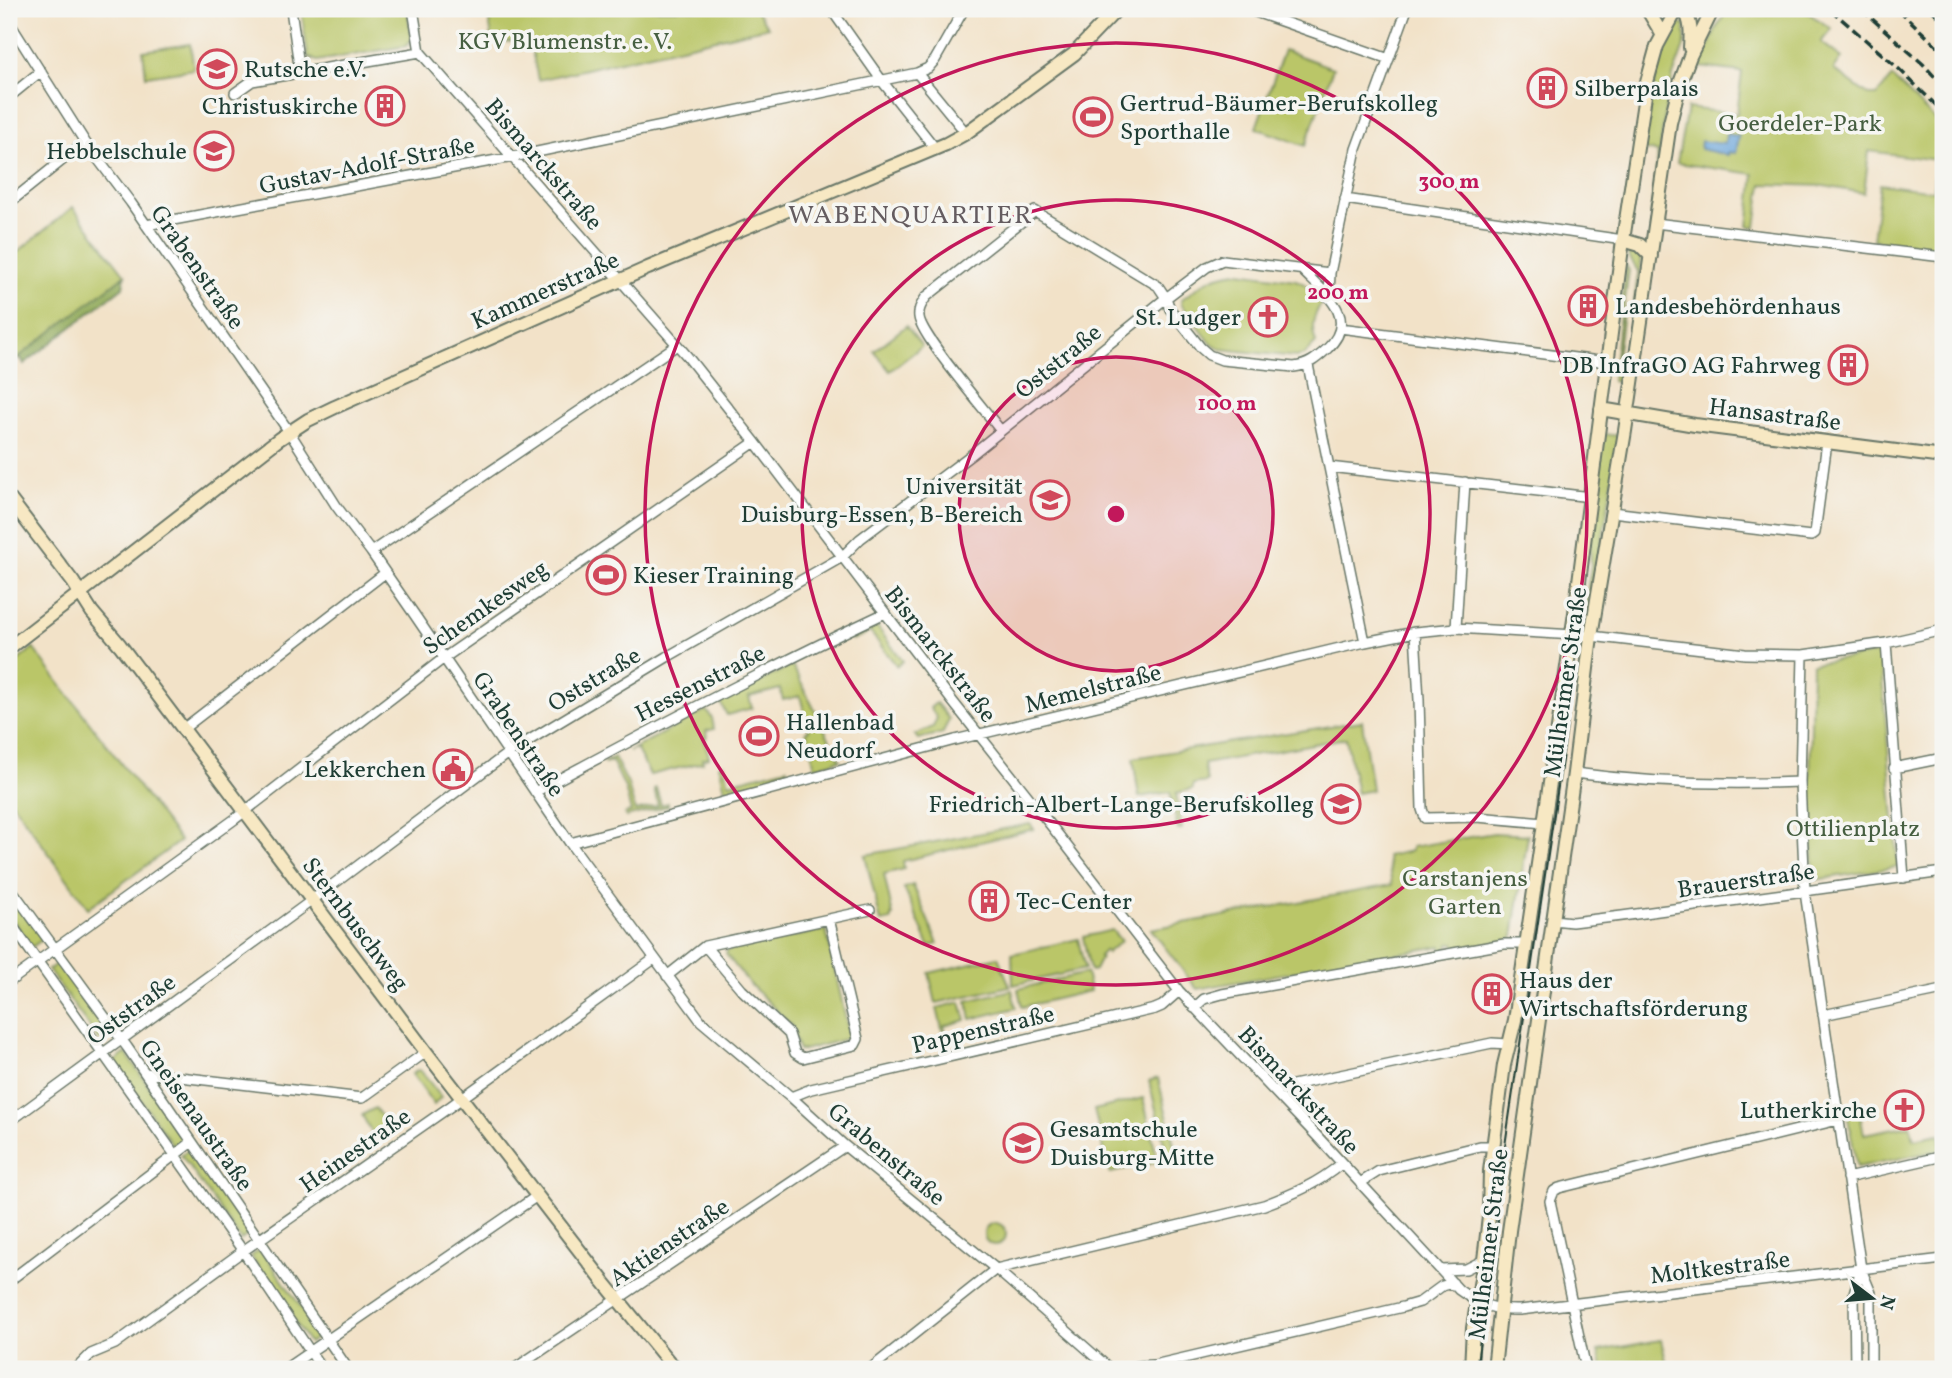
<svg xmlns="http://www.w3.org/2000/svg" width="1952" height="1378" font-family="Vollkorn,serif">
  <rect width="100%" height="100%" fill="#f6f6f2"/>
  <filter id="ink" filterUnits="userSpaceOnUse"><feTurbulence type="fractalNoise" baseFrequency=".0143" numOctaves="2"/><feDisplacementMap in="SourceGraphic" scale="14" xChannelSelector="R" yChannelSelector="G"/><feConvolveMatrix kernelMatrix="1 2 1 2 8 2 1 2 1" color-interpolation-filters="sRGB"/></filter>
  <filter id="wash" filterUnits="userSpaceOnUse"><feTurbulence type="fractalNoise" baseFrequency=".00686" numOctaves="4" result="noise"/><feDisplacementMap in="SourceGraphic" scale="28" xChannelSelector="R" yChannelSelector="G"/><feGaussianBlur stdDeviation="1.57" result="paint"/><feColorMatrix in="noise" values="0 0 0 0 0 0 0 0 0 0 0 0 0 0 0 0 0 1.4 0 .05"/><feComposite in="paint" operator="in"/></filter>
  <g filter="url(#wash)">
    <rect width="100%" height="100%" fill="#f2e2c8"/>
    <!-- green -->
    <path fill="#bac668" stroke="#6c824e" stroke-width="2" d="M301,9h106l5,30 -6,7 -89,15 -9,-4z
      M487,9h268l13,18 -230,53 -8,-40 -37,3z
      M1728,9h74l30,20 -11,13 21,16 -8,12 34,25h9l15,-18 51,51v121l-70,-9 7,-56 53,7 4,-31 -68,-9 -5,42 -40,-7 -62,-2 -6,43 -8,-1 6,-52 -77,-11 10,-55 50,6 5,-42 -43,-5 19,-42z
      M1674,23l5,2 6,-1v19l-12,33 -7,30 -15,108 7,-62 -12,-2 -2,-2c6,-47 11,-81 30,-125z
      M190,44l4,25 -48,7 -3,-25z
      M1284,50l49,18 -28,78 -49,-18z
      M73,207l52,68 -116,90v-106z
      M1633,249l8,3 1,4 -15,108 -1,-1 12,-88v-4l-10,-15 2,-5z
      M1626,266l3,4 -14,101 4,1 -2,10 -5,-1z
      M1239,272l57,8 11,5 14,19c-9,14 -10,24 -5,39l-12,12 -8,2 -75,-8 -11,-7 -29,-38 1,-5c23,-17 27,-24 57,-27z
      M906,326l16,20 -32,25 -16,-20z
      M1603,434l17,2 -30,176 -6,-1 7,-45 -1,-21z
      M875,624l28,37 -6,5 -27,-34 -18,8 -2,-4z
      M33,648l147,193 -92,67 -79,-110v-130z
      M1880,653l18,214 -84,13 -4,-98 2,-118z
      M792,665l48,95 -25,7 -9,-36 3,-1 -9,-34 -17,4 -3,-11 -31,8 3,11 -25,7 -7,-13z
      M936,703l13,16 -6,14 -25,6 -3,-4 18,-8 4,-9 -7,-10z
      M706,710l6,8 2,11 -8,2 1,6 -3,1 5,19 -7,2 1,3 -53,13 -14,-27 -7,3z
      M1362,721l10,69 -15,3 -11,-55 -142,26 3,18 -14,2v5l-17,4 6,36 -4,1 -8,-38 -31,5 -6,-39z
      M614,757l14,27 7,27 23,-5 -4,-17 2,-1 5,17 7,-2v3l-42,11 -1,-3 6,-2 -6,-24 -13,-27 -7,3 -1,-2z
      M723,764l6,19 58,-15 1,6 -63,16 -6,-25z
      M1030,824l4,5 -131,32 1,8 -20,5 9,42h-2v4l-10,2 -16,-67z
      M1494,833l34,2 -15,102 -3,3 -54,8 -2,-5 -5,1 -1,6 -6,3 -1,-7 -244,43 -46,-60 241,-44 -5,-29 24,-5v-4z
      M913,885l25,59 -9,2 -25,-58z
      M9,893l34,46 -11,8 -23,-33z
      M826,930l24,108 -51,13 -8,-26 -42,-42 -23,-29 1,-4z
      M1112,930l9,11 -14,12 -2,-3 -6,6 2,2 -6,12 -5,1 -7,-34z
      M1078,939l7,30 -72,16 -1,-31z
      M998,957l12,29 -74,17 -7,-30z
      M60,961l51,72 -12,7 -51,-70z
      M1086,973l4,18 -68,16 -4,-18z
      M1012,990l4,18 -45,11 -4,-18z
      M961,1002l5,18 -22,6 5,20h-3l-9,-38z
      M126,1053l60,88 -11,7 -61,-86z
      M418,1070l3,1 20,26 -7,8 -22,-31z
      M1158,1078l18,75 -9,2 -18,-74z
      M1143,1098l15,64 -48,11 -16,-63z
      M1858,1105l6,29 46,-9 4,14 25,-5 3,16 -85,17 -11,-60z
      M375,1108l17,22 -16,10 -14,-25z
      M191,1148l59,85 -9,7 -60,-85z
      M984 1234a11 11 0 1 1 22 0a11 11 0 1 1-22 0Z
      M261,1249l59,86 -11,8 -58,-87z
      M1661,1340l7,29h-65l-5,-18z"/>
    <!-- forest -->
    <path fill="#93ab5c" stroke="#597448" stroke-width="2" d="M125,275l-2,12 -99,77 -4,-8z"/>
    <!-- water -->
    <path fill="#6ba4da" stroke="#457087" stroke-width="2" d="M1726,134l13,2 -3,17 -7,-1 -1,3 -28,-6 1,-8 24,3z"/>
  </g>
  <g filter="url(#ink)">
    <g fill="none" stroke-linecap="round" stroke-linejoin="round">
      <!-- street casing -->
      <g stroke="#697768" stroke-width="12">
        <path id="street" d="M291,9l9,64
          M413,9l7,43
          M831,9l51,72 53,67
          M1247,9l142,50
          M9,22l76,120 46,61 159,230 47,74 34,45 43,62 156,229 131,178 90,76 54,49 151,123 114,100
          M420,52l267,304 68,86 198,260 100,126 126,163 136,143 144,156c19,14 37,21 61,20l423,-51
          M917,73l11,-5 7,-8 29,-51
          M235,93l17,-12 168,-29
          M9,97l32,-26
          M1345,199l278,41
          M9,203l76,-61
          M1655,223l288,34
          M146,225l367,-68 404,-84 49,60
          M1302,270c21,22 59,47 25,79 -11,10 -18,16 -33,18l-72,-7 -13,-5 -8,-7 -31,-39 -4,-11 41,-31 16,-7 107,13
          M1329,295l1,-22 26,-124 51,-140
          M1340,328l267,34
          M1308,365l57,277
          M1329,467l262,30
          M1612,512l199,24 4,-3 12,-91
          M371,552l306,-207
          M1456,628l9,-146
          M1415,632l4,68 3,109 3,9 52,-1 67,6
          M1886,643l18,235
          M1803,655l-3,127 5,110 56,377 10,24v76
          M183,729l202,-156
          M1894,768l49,-10
          M1574,773c75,10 151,12 226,9
          M535,792c115,-62 231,-123 350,-179
          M570,843l385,-103 410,-98 50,-10 41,-4 135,8 154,18 58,1 83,-12 57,-13
          M9,886l118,161 221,322
          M1553,920l19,2 50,-6 321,-44
          M9,921l234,330 79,118
          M705,946l37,44 47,44 6,19 8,5 52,-13 3,-6 -29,-120
          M667,976l38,-30 165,-36
          M9,982l226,-163 209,-161 311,-216
          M1194,1008l10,-9 18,-5 282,-50h22
          M1823,1015l120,-25
          M145,1073l217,25 64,-46
          M1275,1091l13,-5 204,-43 16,1
          M791,1097l20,-8 344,-80 7,-3 17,-15
          M9,1122l302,-221 197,-148 159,-96 175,-100 18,-18 111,-84 195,-157 -8,-12 -123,-75 -109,86c-4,7 -8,11 -7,20 2,19 66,93 82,114
          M1847,1178l96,-22
          M1360,1183l19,-12 101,-25h13
          M1442,1270l24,-1 18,-9
          M9,1281l183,-139
          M76,1369l15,-15 24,-10 128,-93 208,-145 203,-147
          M285,1369l252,-173
          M514,1369l331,-223
          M870,1369l126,-100 268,-64c29,-11 53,-21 77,-41
          M1126,1369l11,-3 17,-1 249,-58 17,-5 22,-16 11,-3
          M1586,1369l-36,-168 4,-10 5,-3 279,-68
          M1855,1369l-1,-76 7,-24"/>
      </g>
      <!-- secondary casing -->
      <g stroke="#697768" stroke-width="16">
        <path id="secondary" d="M1647,9l15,25
          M1683,9c9,11 8,25 7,39
          M1623,240l17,5 11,11
          M1601,409l94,16 248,32
          M9,498l64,84 19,30 28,33 306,407 177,229 66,81 9,7
          M9,648l270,-209 29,-19 27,-13 313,-139 298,-124 20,-11 108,-79 43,-45
          M1471,1369l2,-41 11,-68 5,-43 1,-46 14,-106 11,-45 60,-407 48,-373 24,-158 10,-36 20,-37
          M1494,1369l15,-138 65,-458 17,-137 34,-205 45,-308 10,-40 10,-27 23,-47"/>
      </g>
      <!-- street -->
      <use href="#street" stroke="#fff" stroke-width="9"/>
      <!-- secondary -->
      <use href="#secondary" stroke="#f7e8c3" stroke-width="12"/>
      <!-- tram -->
      <path stroke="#1f3d34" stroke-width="2" d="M1476,1369l5,-34 15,-71 3,-68 7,-57 70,-474"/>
      <!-- rail -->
      <path stroke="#1f3d34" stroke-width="3.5" stroke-dasharray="10 5" stroke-linecap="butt" d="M1830,9l69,60 44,43
        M1861,9l62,55 20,22
        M1898,9l45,43
        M1931,9l12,12"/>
    </g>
  </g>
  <!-- distance rings -->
  <circle cx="1116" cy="514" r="157" fill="#c2185b" fill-opacity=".12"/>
  <g fill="none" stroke="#c2185b" stroke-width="3.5">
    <circle cx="1116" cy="514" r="157"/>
    <circle cx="1116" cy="514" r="314"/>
    <circle cx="1116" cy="514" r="471"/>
  </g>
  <!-- icons -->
  <defs>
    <g id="school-ring" transform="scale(2.0125)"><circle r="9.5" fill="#f6f6f2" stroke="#d1495b" stroke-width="1.5"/><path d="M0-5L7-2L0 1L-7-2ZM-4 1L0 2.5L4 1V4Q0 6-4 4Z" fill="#d1495b"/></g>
    <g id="building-ring" transform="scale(2.0125)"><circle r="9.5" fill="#f6f6f2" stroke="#d1495b" stroke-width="1.5"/><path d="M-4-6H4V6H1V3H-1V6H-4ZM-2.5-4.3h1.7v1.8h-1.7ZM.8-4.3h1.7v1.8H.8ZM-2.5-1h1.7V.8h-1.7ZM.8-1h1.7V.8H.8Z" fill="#d1495b"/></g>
    <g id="stadium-ring" transform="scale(2.0125)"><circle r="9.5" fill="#f6f6f2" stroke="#d1495b" stroke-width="1.5"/><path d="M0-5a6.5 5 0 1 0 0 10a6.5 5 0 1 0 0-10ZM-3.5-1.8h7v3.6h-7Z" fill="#d1495b"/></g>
    <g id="church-ring" transform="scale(2.0125)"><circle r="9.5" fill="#f6f6f2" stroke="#d1495b" stroke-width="1.5"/><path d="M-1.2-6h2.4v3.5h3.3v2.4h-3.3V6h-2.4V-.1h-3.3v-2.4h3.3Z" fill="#d1495b"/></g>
    <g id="university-ring" transform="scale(2.0125)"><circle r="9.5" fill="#f6f6f2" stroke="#d1495b" stroke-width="1.5"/><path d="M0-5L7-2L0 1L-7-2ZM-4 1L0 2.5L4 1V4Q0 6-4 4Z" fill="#d1495b"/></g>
    <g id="civic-ring" transform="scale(2.0125)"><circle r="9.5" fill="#f6f6f2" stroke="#d1495b" stroke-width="1.5"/><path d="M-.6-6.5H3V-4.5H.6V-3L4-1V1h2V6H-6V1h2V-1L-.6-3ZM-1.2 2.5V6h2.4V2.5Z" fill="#d1495b"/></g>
  </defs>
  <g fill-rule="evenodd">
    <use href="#school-ring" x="217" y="69"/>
    <use href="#building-ring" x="1547" y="88"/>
    <use href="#building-ring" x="385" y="106"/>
    <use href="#stadium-ring" x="1093" y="117"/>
    <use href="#school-ring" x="214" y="151"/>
    <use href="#building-ring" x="1588" y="306"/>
    <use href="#church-ring" x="1268" y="317"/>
    <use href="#building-ring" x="1848" y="365"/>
    <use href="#university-ring" x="1050" y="500"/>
    <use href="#stadium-ring" x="606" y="575"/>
    <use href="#stadium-ring" x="759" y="736"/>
    <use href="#civic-ring" x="453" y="769"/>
    <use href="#school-ring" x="1341" y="804"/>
    <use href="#building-ring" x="989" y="901"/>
    <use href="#building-ring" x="1492" y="994"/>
    <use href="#church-ring" x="1904" y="1110"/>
    <use href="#school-ring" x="1023" y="1143"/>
  </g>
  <g text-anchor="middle" stroke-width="7" stroke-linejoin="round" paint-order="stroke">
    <!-- park labels -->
    <g font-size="24" fill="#465f41" stroke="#f6f6f2">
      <text x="565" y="49">KGV Blumenstr. e. V.</text>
      <text x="1800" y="131">Goerdeler-Park</text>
      <text x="1853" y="836">Ottilienplatz</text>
      <text x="1465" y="886">Carstanjens<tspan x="1465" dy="28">Garten</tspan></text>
    </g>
    <!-- poi labels -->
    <g font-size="24" fill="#1f3d34" stroke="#f6f6f2" text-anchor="start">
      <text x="244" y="77">Rutsche e.V.</text>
      <text x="1574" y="96">Silberpalais</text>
      <text x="1120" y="111">Gertrud-Bäumer-Berufskolleg<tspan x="1120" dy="28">Sporthalle</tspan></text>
      <text x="358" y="114" text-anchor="end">Christuskirche</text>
      <text x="187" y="159" text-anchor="end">Hebbelschule</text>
      <text x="1615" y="314">Landesbehördenhaus</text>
      <text x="1241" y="325" text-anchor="end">St. Ludger</text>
      <text x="1821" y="373" text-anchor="end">DB InfraGO AG Fahrweg</text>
      <text x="1023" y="494" text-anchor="end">Universität<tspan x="1023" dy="28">Duisburg-Essen, B-Bereich</tspan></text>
      <text x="633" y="583">Kieser Training</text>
      <text x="786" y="730">Hallenbad<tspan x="786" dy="28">Neudorf</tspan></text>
      <text x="426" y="777" text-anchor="end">Lekkerchen</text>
      <text x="1314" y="812" text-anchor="end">Friedrich-Albert-Lange-Berufskolleg</text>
      <text x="1016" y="909">Tec-Center</text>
      <text x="1519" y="988">Haus der<tspan x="1519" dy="28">Wirtschaftsförderung</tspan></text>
      <text x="1877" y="1118" text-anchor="end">Lutherkirche</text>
      <text x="1050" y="1137">Gesamtschule<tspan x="1050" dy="28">Duisburg-Mitte</tspan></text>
    </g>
    <!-- street labels -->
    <g font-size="24" fill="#1f3d34" stroke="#f6f6f2">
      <text transform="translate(544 164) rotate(49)" y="8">Bismarckstraße</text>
      <text transform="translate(367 165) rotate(-11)" y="8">Gustav-Adolf-Straße</text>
      <text transform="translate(198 267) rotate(55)" y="8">Grabenstraße</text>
      <text transform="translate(545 290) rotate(-24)" y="8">Kammerstraße</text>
      <text transform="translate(1058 361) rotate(-39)" y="8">Oststraße</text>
      <text transform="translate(1775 414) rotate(7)" y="8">Hansastraße</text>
      <text transform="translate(485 607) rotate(-35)" y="8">Schemkesweg</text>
      <text transform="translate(941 654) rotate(52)" y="8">Bismarckstraße</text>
      <text transform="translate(594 679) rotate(-31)" y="8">Oststraße</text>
      <text transform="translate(1565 682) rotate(-82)" y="8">Mülheimer Straße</text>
      <text transform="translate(700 683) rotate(-27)" y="8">Hessenstraße</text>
      <text transform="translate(1093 688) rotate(-14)" y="8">Memelstraße</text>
      <text transform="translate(519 734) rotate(56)" y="8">Grabenstraße</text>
      <text transform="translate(1746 880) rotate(-8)" y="8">Brauerstraße</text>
      <text transform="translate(356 924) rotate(53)" y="8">Sternbuschweg</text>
      <text transform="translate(131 1009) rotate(-36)" y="8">Oststraße</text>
      <text transform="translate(983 1029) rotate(-13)" y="8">Pappenstraße</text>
      <text transform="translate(1299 1090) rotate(47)" y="8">Bismarckstraße</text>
      <text transform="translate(197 1115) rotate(55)" y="8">Gneisenaustraße</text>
      <text transform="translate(355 1150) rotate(-35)" y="8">Heinestraße</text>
      <text transform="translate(887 1154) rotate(40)" y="8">Grabenstraße</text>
      <text transform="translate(669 1242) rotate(-34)" y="8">Aktienstraße</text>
      <text transform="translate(1488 1244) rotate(-83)" y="8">Mülheimer Straße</text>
      <text transform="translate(1720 1267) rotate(-7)" y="8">Moltkestraße</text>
    </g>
    <!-- neighbourhood labels -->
    <g font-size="26" letter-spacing="2" fill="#645c60" stroke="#f6f6f2">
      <text x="911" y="223">WABENQUARTIER</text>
    </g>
  </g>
  <circle cx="1116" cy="514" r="10" fill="#c2185b" stroke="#f6f6f2" stroke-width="3.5"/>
  <g font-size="21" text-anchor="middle" font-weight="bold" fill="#c2185b" stroke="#f6f6f2" stroke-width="7" stroke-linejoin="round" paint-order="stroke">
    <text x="1449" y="188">300 m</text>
    <text x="1338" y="299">200 m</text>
    <text x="1227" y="410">100 m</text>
  </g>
  <!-- margin -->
  <rect width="1952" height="1378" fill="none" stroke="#f6f6f2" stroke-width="35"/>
  <!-- north arrow -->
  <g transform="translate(1872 1298) rotate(106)" stroke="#f6f6f2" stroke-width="5" paint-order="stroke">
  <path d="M0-5L12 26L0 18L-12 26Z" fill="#1f3d34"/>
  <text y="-10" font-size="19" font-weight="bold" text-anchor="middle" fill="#1f3d34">N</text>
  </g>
</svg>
